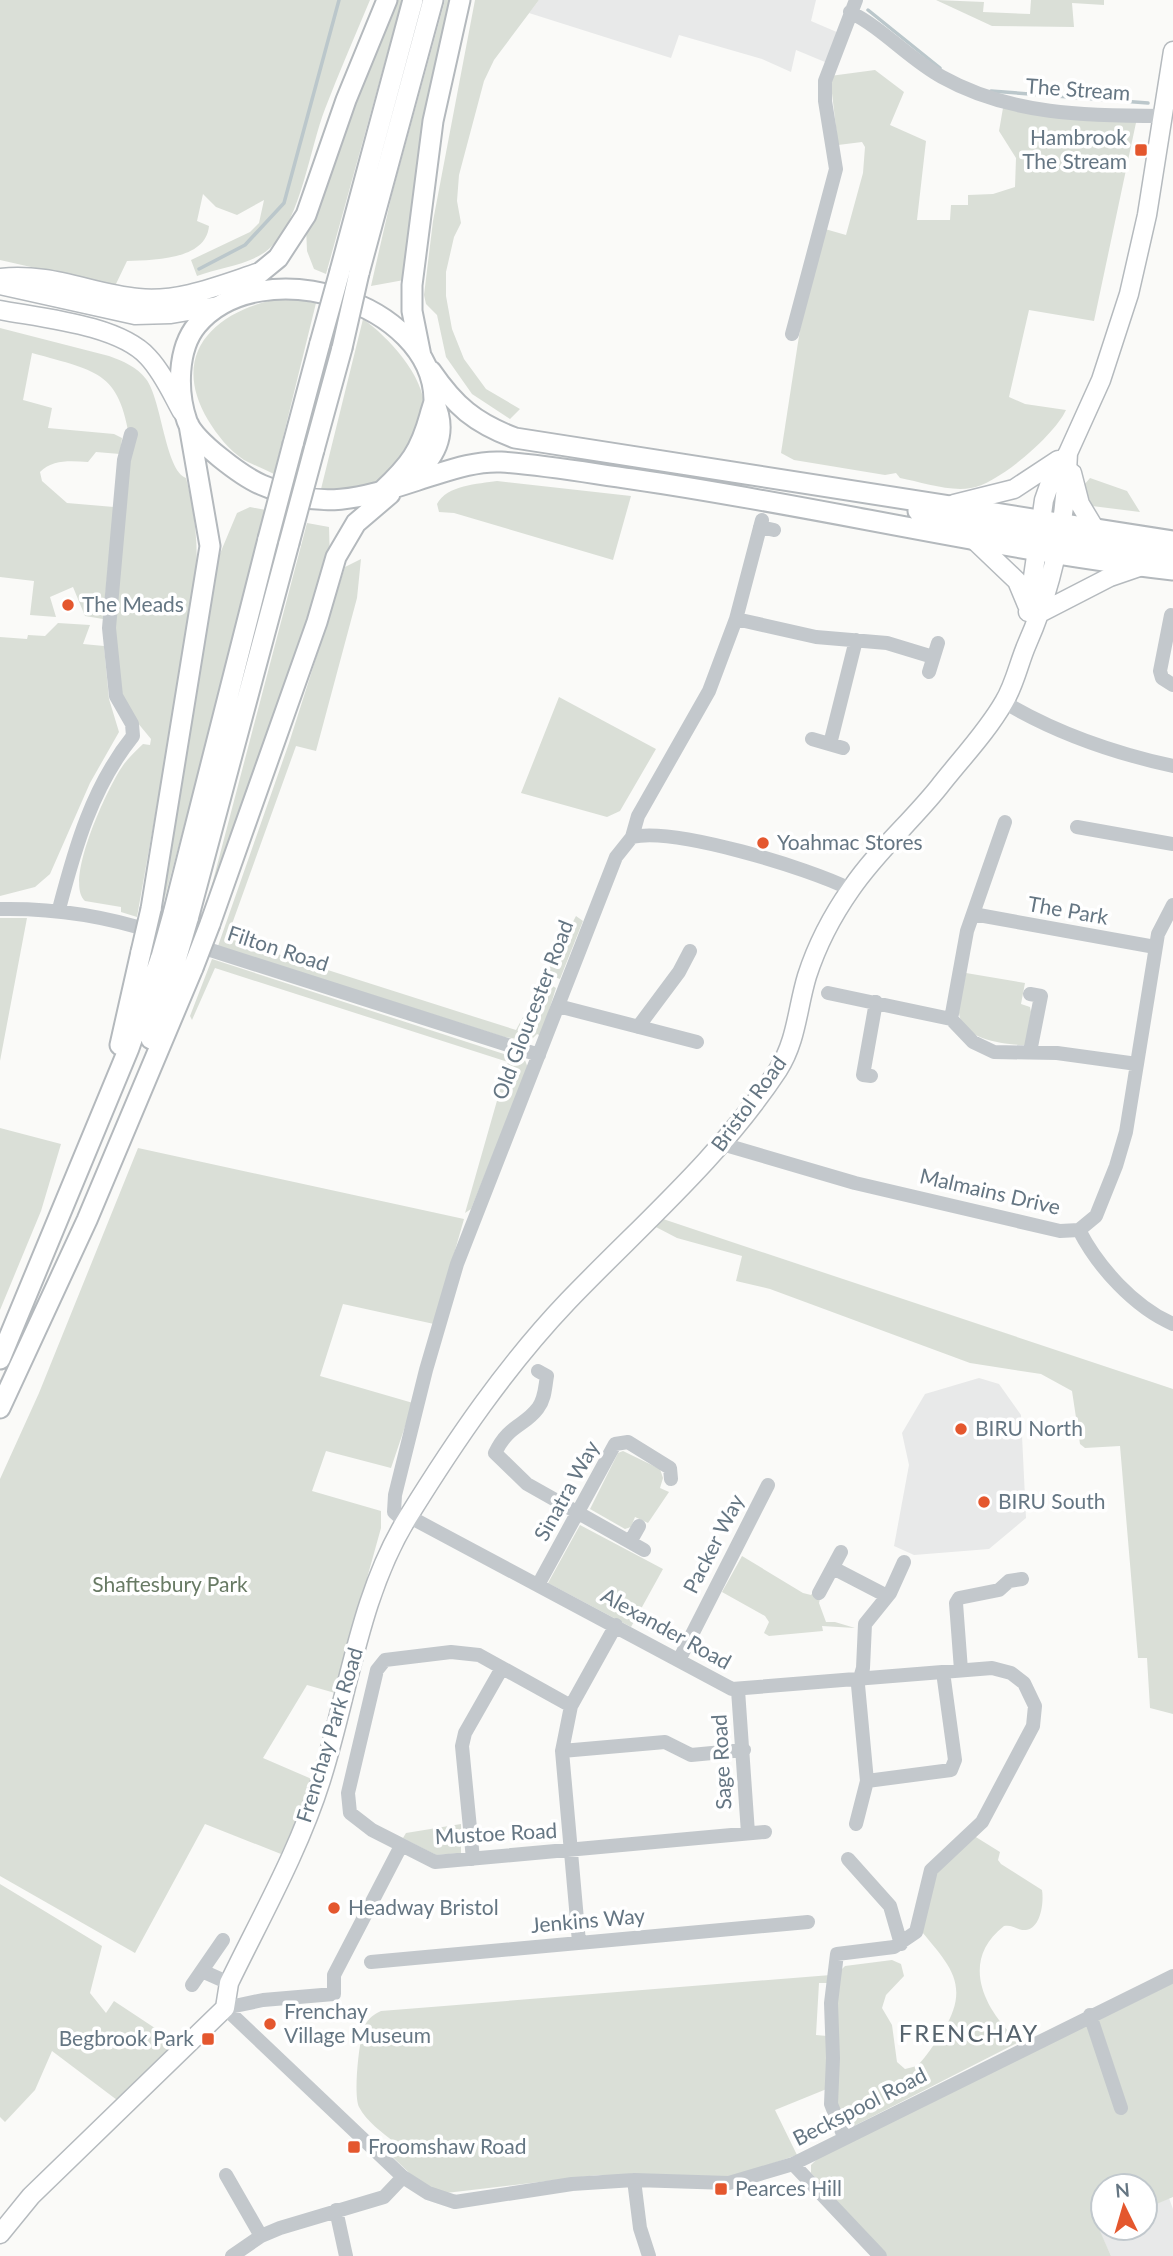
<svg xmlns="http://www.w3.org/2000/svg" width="1173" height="2256" font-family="Lato,sans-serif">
  <rect width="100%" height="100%" fill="#fafaf8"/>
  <!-- built -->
  <path fill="#e8e9e9" d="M539,0h277l-5,21 28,12 -14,29 -29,-12 -5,22 -29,-13 -83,-24 -8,23 -142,-45z
    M979,1378l20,6 22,31 5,103 -37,31 -75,6 -20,-9 15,-81 -7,-32 23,-39z
    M1169,2198l4,11v47h-62l-12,-26 46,-2v-19z"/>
  <!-- green -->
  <path fill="#dadfd7" d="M0,0h370c-15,36 -31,72 -45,109 -15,38 -24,110 -54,138 -18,18 -51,20 -74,29l-6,-16 59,-28 9,-9 5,-23 -27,15 -21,-8 -13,-13 -6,27 12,5c-3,34 -55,34 -82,35l-12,25 -115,-26z
    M393,0h9l-76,274 -12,-5 -7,-18 -1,-24z
    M445,0h9l-50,280 -33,6 21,-92z
    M475,0h64l-45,60 -10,21 -25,94 -2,26 4,22 -7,14 -8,35v24l6,33 12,30 22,30 34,20 -10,10 -38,-25 -26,-37 -9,-42 -11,-11 -2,-9 9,-74z
    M936,0l48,2 -1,10 47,2 1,-14h73v5l-32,-2 2,24 -82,-1z
    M875,70l29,22 -14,33 36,16 -9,79h33l1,-15h17v-10l25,-1 22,-7 1,-29 -17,-27 4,-23 134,10 -43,203 -65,-11 -20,87 16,7 41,6c-12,26 -68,74 -95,78 -21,4 -50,-6 -71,-10l-4,-5 -11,2 -91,-15 -13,-7 20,-130 24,-94 21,6 17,-62 2,-26 -3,-5 -24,3 -8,-69z
    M284,298l32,5 -42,171c-10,-5 -20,-9 -30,-14 -15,-10 -27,-25 -36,-40 -41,-69 11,-112 76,-122z
    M363,319c28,20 73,68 59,107 -3,8 -10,16 -14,24 -21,35 -48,40 -87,39z
    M0,328l109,28c14,5 28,11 37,23 16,21 19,91 40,99 10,39 13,72 9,112l-58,327 -16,-5v-5l-36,-6c-22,-19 24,-117 39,-137 5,-7 12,-13 19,-20l7,1 1,-6 -28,-34 -10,-76 18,-180c-10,-77 -30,-77 -99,-96l-9,47 29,8 -4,20 66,6 8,4 -2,16 -24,-2 -8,10c-17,-1 -35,-3 -48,10l2,9 25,22 47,4 -11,112 -18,-3 -12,-29 -23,10 6,20 -26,-2 4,-34 -34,-4z
    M1090,478l37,13 13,21 -48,-6 -8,-21z
    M497,481l134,15 -18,64 -159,-47 -15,-1 -2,-8c10,-19 41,-20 60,-23z
    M250,507l16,3 -12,53 -98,368 -2,-7 22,-102 43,-266 18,-43z
    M307,523l22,4 1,35 -126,353z
    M361,559l-4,39 -41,153 -20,-5 -69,192 289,92 27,-50 13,8 -15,48 -4,-2 -7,7 -26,-4 -286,-91 71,-203 56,-176z
    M58,623l32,2 -7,19 21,2 5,53 10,33 -29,51 -40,91 -15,13 -35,9v-259l27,2 1,-4 17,1z
    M559,697l97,52 -36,62 -13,6 -86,-24z
    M576,916l7,5 -23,58 -14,-5z
    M0,918h27l-27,143z
    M212,959l295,96 2,-6 14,6 5,13 -57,141 -6,4 43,-151 -293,-94 -23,52 -2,-4z
    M966,973l59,10 -4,21 9,3 1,5 -5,33c-20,0 -65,-5 -67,-32 0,-13 5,-28 7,-40z
    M0,1128l61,16 -20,67 -41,99z
    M138,1148l326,71 -30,105 -91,-20 -23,72 93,27 -22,65 -65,-17 -14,40 69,20v17l-46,165 -28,-8 -44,73 51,22 -33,74 -76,-30 -70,129 -135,-77v-397l39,-86z
    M663,1219l510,170v325l-23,-6 -3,-50h-9l-18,-212 -35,2 -5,-4 -8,-53 -31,-17 -71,-11 -200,-74 -34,-8 6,-25 -65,-18 -23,-12z
    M623,1451l37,18 3,9 -3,10 9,4 -21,31 -13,-6 -4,10 -6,2 -35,-20 28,-56z
    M580,1525l83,44 -32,58 -83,-44z
    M742,1556l61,37 8,2 3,-4 7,4 -2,8 7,19h9l20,6 -33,-2 1,5 -54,5 -5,-3 5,-11 -4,-6 -43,-24z
    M461,1824v29l-25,2 -33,-17 3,-5z
    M971,1834l29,18 -2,8 3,4 41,26c2,12 -1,38 -16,40 -8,1 -13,-6 -22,-4 -45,35 -20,84 15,116l-165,84 -12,-1 -8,-39 -59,24 22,45 -70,24 -129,-4 -152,18 -25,-9 -42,-40 15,-2c-12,-10 -27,-20 -35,-35 -6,-12 0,-69 6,-82 4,-7 9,-11 16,-14l450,-36 -2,8h-10l-3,52 11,1 9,-24 5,-42 4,-4 47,-6 9,4 3,12 -18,19 -4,13 10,17 5,37 8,7 12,-3c10,-10 18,-23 26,-35 29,-47 6,-66 -25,-104l10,-50z
    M0,1884l102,62 -12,47 16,20 8,-12 62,41 -59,58 -65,-49 -17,39 -30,32 -5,-5z
    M1173,1983v214l-28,12v-23h-42l1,42 -4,3 11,25h-224l-76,-83v-8l7,-7z"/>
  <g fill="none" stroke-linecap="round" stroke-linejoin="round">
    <!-- stream -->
    <path stroke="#bbc7cb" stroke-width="3.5" d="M868,10l72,58
      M991,91l157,12
      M199,269l46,-24 39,-42 55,-203"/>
    <!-- major casing -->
    <g stroke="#b5babe" stroke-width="21">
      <path id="major" d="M0,278c49,-6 91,15 138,20 40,5 85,-14 122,-26
        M0,285l135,30 36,-1 47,-8
        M0,310c42,8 119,15 148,47 15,16 24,37 34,55
        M1072,473l8,31 15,25
        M954,504l60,-15 44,-29
        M973,539l44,42 10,24
        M1028,612l16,-112 7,-20 17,-27 33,-73 28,-86 18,-79 26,-164
        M1042,612l68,-35 32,-11
        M0,2234l31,-38 194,-188 4,-25c32,-66 70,-133 92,-203 28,-88 38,-184 87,-263 47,-76 98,-151 160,-216 72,-75 152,-143 210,-231 19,-30 19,-61 29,-94 10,-31 25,-60 44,-87 25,-37 60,-67 88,-102 21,-27 48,-55 65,-85 11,-18 15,-40 23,-58 27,-61 39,-124 41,-191"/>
    </g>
    <!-- highway casing -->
    <g stroke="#b4b9bd" stroke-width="23">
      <path id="highway" d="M340,271l73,-271
        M359,273l74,-273
        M233,295l45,-37 28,-43 40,-115 41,-100
        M421,356l-9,-45v-26l21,-164 27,-121
        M431,371c24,35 44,52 84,67l658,103
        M293,444l27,-101
        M314,450l28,-102
        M407,481c28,-21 42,-47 27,-79
        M382,491c28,-26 38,-40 48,-76 1,-5 4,-11 4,-15 -1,-97 -173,-151 -237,-75 -20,24 -20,67 -10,96 7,20 56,56 75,64 65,29 108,10 172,-10 22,-7 44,-14 67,-13 44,3 88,11 131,17 181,26 359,70 541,91
        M918,511l24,8 97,17 18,18
        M1042,522l17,16 114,19
        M151,909l59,-363 -21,-121
        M173,914l95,-375
        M188,919l101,-376
        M210,924l107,-302 19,-65 20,-34 34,-29
        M151,1039l24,-76
        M120,1045l21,-93
        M0,1359l129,-311 32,-91
        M0,1408l87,-188 106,-252"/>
    </g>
    <!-- minor -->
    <path stroke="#c3c8cc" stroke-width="14" d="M850,12c34,17 59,47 92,65 68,38 145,39 221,39
      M792,334l44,-165 -11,-68v-20l31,-81
      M760,527l14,3
      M1171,615l-11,56 2,7 11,7
      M736,619l80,18 71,6 46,14
      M929,672l9,-29
      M1004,702c52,31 110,51 169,64
      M812,739l31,9
      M830,744l26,-104
      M1077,827l96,17
      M632,837c43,-10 176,31 218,52
      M0,909c54,-1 102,6 154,23
      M59,909c16,-61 33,-122 74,-173l-1,-12 -16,-28 -7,-68 15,-168 7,-26
      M973,914l182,33
      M173,938l366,117
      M828,993l123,26 22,23 21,10 63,1 80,11
      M1030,994l11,2 -11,56
      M558,1006l139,36
      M951,1019l16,-88 38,-109
      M638,1027l41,-55 11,-21
      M871,1076l-8,-1 13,-73
      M722,1144l133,39 205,48 19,-1 17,-14 20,-50 10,-34 32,-198 15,-29
      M1079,1230c19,37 55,77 94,94
      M538,1371l9,5c-2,11 -2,23 -9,32 -14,19 -29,16 -43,45l32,31 117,66
      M408,1516l324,173 260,-21 19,5 13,10 11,23 -2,20 -51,96 -51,48 -15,62 -22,15 -57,7 -6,49 2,55 -2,46 13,33
      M405,1522l-11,-10 1,-17 31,-125 31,-106 159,-407 16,-20 6,-21 71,-125 27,-72 26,-99
      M630,1542l9,-16
      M833,1568l54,28
      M538,1585l77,-141 13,-2 42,26 1,11
      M819,1593l22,-41
      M679,1660l89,-175
      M961,1670l-5,-67 3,-5 40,-8 10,-9 13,-2
      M738,1690l10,143
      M571,1706l-92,-51 -28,-3 -66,8 -8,10 -29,123 2,20 22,17 63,32 330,-30
      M562,1751l103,-9 26,13 53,-5
      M867,1781l84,-11 4,-10 -12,-88
      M856,1824l11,-43 -9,-96 5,-17 2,-44 25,-31 14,-31
      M473,1859l-11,-113 3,-13 37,-65
      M848,1859l42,47 11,38
      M579,1942l-17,-191 9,-45 45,-81
      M371,1962l437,-40
      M202,1971l27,12
      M192,1985l31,-45
      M225,2008l178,169 25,16 27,9 117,-18 62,-4 95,3 64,-19 380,-188
      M225,2008l38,-8 71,-6v-19l67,-129
      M1090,2015l31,93
      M793,2164l87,92
      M226,2175l35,61
      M634,2180l6,48 9,28
      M336,2210l10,46
      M232,2256l29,-20 19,-8 104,-31 19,-20"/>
    <!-- major -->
    <use href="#major" stroke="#fff" stroke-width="18"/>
    <!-- highway -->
    <use href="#highway" stroke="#fff" stroke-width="19"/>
    <!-- highway-bridge casing -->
    <g stroke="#b4b9bd" stroke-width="23" stroke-linecap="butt">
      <path id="highway-bridge" d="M320,343l20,-72
        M342,348l17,-75
        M268,539l25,-95
        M289,543l25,-93
        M141,952l10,-43
        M161,957l12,-43
        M175,963l13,-44
        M193,968l17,-44"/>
    </g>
    <!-- highway-bridge -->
    <use href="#highway-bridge" stroke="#fff" stroke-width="19"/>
  </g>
  <!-- markers -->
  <g fill="#e4572e" stroke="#fff" stroke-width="2.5">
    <rect x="1134" y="143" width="14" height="14" rx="3.5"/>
    <circle cx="68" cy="605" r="7"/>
    <circle cx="763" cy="843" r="7"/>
    <circle cx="961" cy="1429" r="7"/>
    <circle cx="984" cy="1502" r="7"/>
    <circle cx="334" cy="1908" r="7"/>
    <circle cx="270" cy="2024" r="7"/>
    <rect x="201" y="2032" width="14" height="14" rx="3.5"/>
    <rect x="347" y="2140" width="14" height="14" rx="3.5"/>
    <rect x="714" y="2182" width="14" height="14" rx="3.5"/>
  </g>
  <g text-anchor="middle" stroke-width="7" stroke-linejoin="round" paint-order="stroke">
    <!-- street labels -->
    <g font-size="21" fill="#657683" stroke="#fff">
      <text transform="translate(1078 90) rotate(4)" y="7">The Stream</text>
      <text transform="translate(1068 911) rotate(10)" y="7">The Park</text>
      <text transform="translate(278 949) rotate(18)" y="7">Filton Road</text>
      <text transform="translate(533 1010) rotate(-69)" y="7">Old Gloucester Road</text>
      <text transform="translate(749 1104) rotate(-54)" y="7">Bristol Road</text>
      <text transform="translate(990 1192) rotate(13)" y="7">Malmains Drive</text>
      <text transform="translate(567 1491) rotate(-61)" y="7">Sinatra Way</text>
      <text transform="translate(714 1544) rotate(-63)" y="7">Packer Way</text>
      <text transform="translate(666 1629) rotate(29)" y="7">Alexander Road</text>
      <text transform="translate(330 1735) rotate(-73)" y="7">Frenchay Park Road</text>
      <text transform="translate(722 1762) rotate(-93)" y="7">Sage Road</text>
      <text transform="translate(496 1834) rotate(-3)" y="7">Mustoe Road</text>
      <text transform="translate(588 1921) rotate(-5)" y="7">Jenkins Way</text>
      <text transform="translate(860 2107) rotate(-27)" y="7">Beckspool Road</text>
    </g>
    <!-- poi labels -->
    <g font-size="21" fill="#657683" stroke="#fff" text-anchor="start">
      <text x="1127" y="145" text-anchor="end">Hambrook<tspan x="1127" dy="24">The Stream</tspan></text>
      <text x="82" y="612">The Meads</text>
      <text x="777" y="850">Yoahmac Stores</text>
      <text x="975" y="1436">BIRU North</text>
      <text x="998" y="1509">BIRU South</text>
      <text x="348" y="1915">Headway Bristol</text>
      <text x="284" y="2019">Frenchay<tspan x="284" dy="24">Village Museum</tspan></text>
      <text x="194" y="2046" text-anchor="end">Begbrook Park</text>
      <text x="368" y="2154">Froomshaw Road</text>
      <text x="735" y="2196">Pearces Hill</text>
    </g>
    <!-- park labels -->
    <g font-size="21" fill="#687a64" stroke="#fff">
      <text x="170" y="1592">Shaftesbury Park</text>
    </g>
    <!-- quarter labels -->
    <g font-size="24" letter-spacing="2" fill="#57646e" stroke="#fff">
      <text x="969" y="2042">FRENCHAY</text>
    </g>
  </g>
  <!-- north arrow -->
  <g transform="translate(1124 2207) rotate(355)"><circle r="33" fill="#ffffff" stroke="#c1c8cd" stroke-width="2"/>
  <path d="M0-5L12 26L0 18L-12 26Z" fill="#e4572e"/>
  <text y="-10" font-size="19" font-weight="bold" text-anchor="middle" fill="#657683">N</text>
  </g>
</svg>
